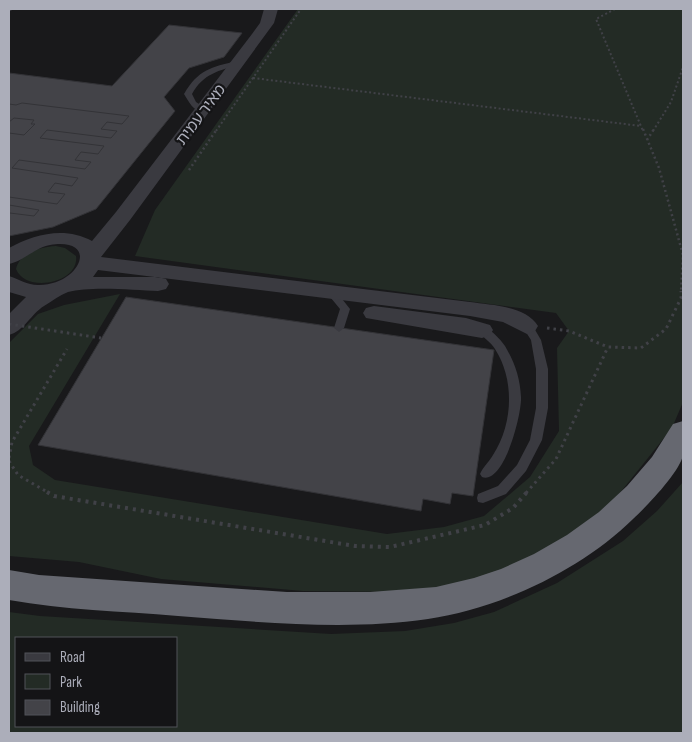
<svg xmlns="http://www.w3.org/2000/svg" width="692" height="742" font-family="'Sofia Sans Condensed','Noto Sans Hebrew',sans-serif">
  <rect width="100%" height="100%" fill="#19191b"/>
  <!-- green -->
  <path fill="#232b25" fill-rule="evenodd" d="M298,9h385v393l-11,26 -61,76 -49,38 -63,30 -47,15 -50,5 -99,-1 -142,-12 -82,-17 -70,-6v-213l29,-29 26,-9 56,-11 -91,152 4,19 22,15 332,54 57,-7 40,-11 46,-39 29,-46 -2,-83 12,-17 -13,-18 -421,-57 20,-46z
    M56,246l9,2 11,8c4,27 -50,38 -60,13 4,-17 24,-22 40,-23z
    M683,482v251h-674v-121l31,4 291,18 74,-3 49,-8 40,-11 63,-29 66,-42 34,-30zM16,638h160v88h-160z"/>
  <!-- building -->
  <path fill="#434348" stroke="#333337" d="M169,25l73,8 -18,24 -35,11 -25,29 11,14 -79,98 -43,18 -44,9v-163l103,13z
    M22,103l107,13 -7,8 -15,-2 -6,7 16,2 -6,7 -64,-8 -7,8 64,8 -6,8 -17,-2 -6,8 16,2 -6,7 -66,-9 -7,8 66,10 -6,8 -17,-3 -7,9 17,2 -8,10 -48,-7v-64l15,2 11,-11h-4l3,-4 -20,-2 -5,4v-18l7,1z
    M9,205l30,5 -5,6 -24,-3 -1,1z
    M126,297l368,53 -21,146 -21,-3 -2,11 -27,-5 -2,12 -383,-66z"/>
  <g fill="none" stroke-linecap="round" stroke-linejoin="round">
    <!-- path-far3 -->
    <path stroke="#404147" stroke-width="2" stroke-dasharray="2 2.5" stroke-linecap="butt" d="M615,9l-19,10 47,112
      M253,78l388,48
      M216,131l85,-122
      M653,131l18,-29 12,-35"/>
    <!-- path-far2 -->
    <path stroke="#404147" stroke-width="2.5" stroke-dasharray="2 3" stroke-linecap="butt" d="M643,129l16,39 24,87 -2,37
      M647,140l7,-11
      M189,170l28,-41"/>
    <!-- path-far1 -->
    <path stroke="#404147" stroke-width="3" stroke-dasharray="2.5 4" stroke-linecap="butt" d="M547,328l22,3 39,16 33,1 25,-19 15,-31v-7
      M9,458l3,-16 55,-93
      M9,461l9,14 31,18
      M526,493l30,-34 52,-112"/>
    <!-- path -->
    <path stroke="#404147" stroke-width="4" stroke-dasharray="3 5" stroke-linecap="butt" d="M47,492l7,4 301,50 35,1 95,-22 28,-17 14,-16"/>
    <!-- service -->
    <path fill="#3a3a40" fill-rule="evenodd" d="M9,9h3v1l-3,2z
      M237,61l4,2 -1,2c-21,5 -37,9 -48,29l4,8 9,6v4c-11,1 -16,-10 -21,-18 14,-24 27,-27 53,-33z
      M331,289l4,1 15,19 -6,19 -5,4 -5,-4 6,-19 -14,-17z
      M527,322l4,1 10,17 7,29v39l-6,32 -16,31 -20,23 -23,9 -5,-1 -1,-4 1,-4 20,-8 19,-21 13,-25 6,-32v-39l-5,-29 -9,-14z
      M482,326c9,3 18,13 23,20 10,17 15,32 16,51 1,17 -17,88 -39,80l-2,-3c3,-7 9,-12 13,-19 20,-31 22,-75 2,-106 -4,-7 -13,-12 -18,-19z"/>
    <!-- minor -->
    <path fill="#3a3a40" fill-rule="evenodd" d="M264,9h14l-4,14 -144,197 -29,37 369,45c21,3 56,4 68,24l-3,5 -8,3 -24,-12 -33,-6 -372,-46 -5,7h65l8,2 3,5 -3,5 -8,2c-24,-1 -68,-5 -90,1 -8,3 -16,9 -24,14 -13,8 -20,25 -35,29v-21l17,-17 -17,-5v-16c10,3 18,9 29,9 42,1 63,-48 12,-40 -16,3 -26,16 -41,19v-16c25,-14 56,-22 83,-7l24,-29 136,-178 8,-11z
      M374,306l92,12 24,7 3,5 -3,5 -8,3 -116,-20 -3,-5 3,-5z"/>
    <!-- motorway -->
    <path fill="#666870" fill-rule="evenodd" d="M683,421c1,10 2,24 0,34 -3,17 -37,52 -50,64 -52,51 -132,89 -205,100 -82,12 -168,3 -250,-3 -57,-5 -114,-6 -169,-16v-30l30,5 248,17h83l66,-5 38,-9 27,-9 33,-15 33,-19 32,-23 28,-26 25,-29 21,-33z"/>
    <!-- path-bridge -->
    <path stroke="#404147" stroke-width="3" stroke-dasharray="2.5 4" stroke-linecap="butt" d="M9,324l92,14"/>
  </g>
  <g text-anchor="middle" stroke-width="4.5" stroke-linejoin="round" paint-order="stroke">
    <!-- far-street labels -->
    <g font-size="16" fill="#acaeba" stroke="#141416">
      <text transform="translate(200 114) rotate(-53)" y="6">מאיר עמית</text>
    </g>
  </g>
  <!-- border -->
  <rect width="692" height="742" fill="none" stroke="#acaeba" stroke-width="20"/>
  <!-- legend -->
  <rect x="15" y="637" width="162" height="90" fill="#141416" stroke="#515258"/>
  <rect x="25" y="653" width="25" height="8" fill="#3a3a40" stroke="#515258"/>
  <text x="60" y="662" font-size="15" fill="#acaeba">Road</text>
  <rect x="25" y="674" width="25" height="15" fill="#232b25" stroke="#515258"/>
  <text x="60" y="687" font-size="15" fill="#acaeba">Park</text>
  <rect x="25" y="700" width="25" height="15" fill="#434348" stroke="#515258"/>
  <text x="60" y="712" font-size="15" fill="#acaeba">Building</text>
</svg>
